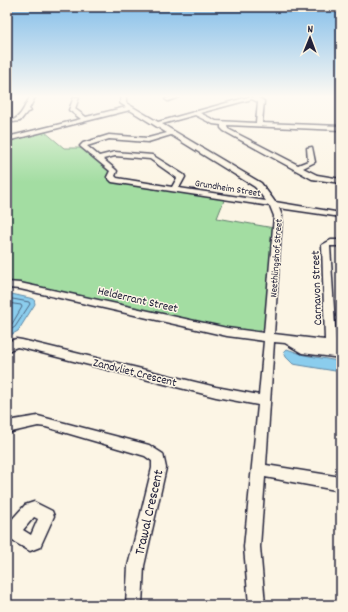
<svg xmlns="http://www.w3.org/2000/svg" width="348" height="612" font-family="Dekko,sans-serif">
  <rect width="100%" height="100%" fill="#fcf5e5"/>
  <filter id="ink" filterUnits="userSpaceOnUse"><feTurbulence type="fractalNoise" baseFrequency=".025" numOctaves="2"/><feDisplacementMap in="SourceGraphic" scale="8" xChannelSelector="R" yChannelSelector="G"/><feConvolveMatrix kernelMatrix="1 2 1 2 8 2 1 2 1" color-interpolation-filters="sRGB"/></filter>
  <g filter="url(#ink)">
    <!-- green -->
    <path fill="#a3dda2" stroke="#62806e" d="M44,131l20,17h18l30,24 -3,5 116,21 -8,20 57,10 -9,98c-6,11 -24,5 -34,3l-210,-46 -14,-1v-142z"/>
    <!-- water -->
    <path fill="#8bcded" stroke="#6189a6" d="M7,293l27,6 1,5 -17,27 -11,6z
      M287,349l17,6 34,6 3,6v5l-48,-8 -7,-7 -2,-5z"/>
    <g fill="none" stroke-linecap="round" stroke-linejoin="round">
      <!-- shore -->
      <path stroke="#4c6682" stroke-width="1" d="M7,298l22,4 1,2 -15,23 -8,5
        M7,303l14,2 1,2 -10,17 -5,2"/>
      <!-- minor casing -->
      <g stroke="#22223b" stroke-width="3">
        <path id="minor" d="M30,97h5l-6,12 2,2 -4,1 -7,9 -7,1v-2c9,-4 12,-15 17,-23z
          M74,97h5l-4,12 11,8 40,-10 -6,-4 2,-6h4v6l32,19 90,-25h9l7,4 -2,22 79,3v4l-114,-5 1,4 70,36 10,-4 -1,-13 5,-1 3,15 -12,6 14,7 24,4v4l-29,-4 -88,-48 -3,-3v-3l-8,-1 -18,-9 -33,9 99,59 14,19 66,11v4l-62,-9 3,8 -8,118 51,6 -3,-95 9,-5h10v6h-11l6,95 5,1v16l-39,-5 -17,-10 -11,-1 -8,123 75,12v14l-76,-14 -5,70 5,58h-16l-5,-58 14,-142 -42,-8 -194,-49 -5,-1 -10,4v-9l9,-3 6,1 194,47 43,8 5,-54 -37,-5 -207,-47 -13,-1v-6l13,1 207,45 37,5 10,-117 -4,-10 -158,-24 -5,-5 3,-6 -29,-24 -1,-1 3,-3 26,-8 39,3 19,-5 -37,-23 -123,31v-4l74,-18 -12,-9zM252,99l6,3 -2,21 -40,-2 -16,-8zM171,135l84,52 11,14 -87,-13 6,-11 -1,-2 -32,-20 -37,-3 -16,4 -12,-10 22,-7 39,3zM115,156l35,3 27,19 -5,9 -55,-9 -2,-2 2,-5 -1,-1 -13,-11z
          M171,97h8l-11,4 -3,-2z
          M38,416l111,29 14,9 3,14 -22,98 -2,39h-16l2,-39 24,-98v-7l-7,-5 -99,-29 -8,-1 -31,7v-12z
          M34,502l18,9 2,5 -14,31 -10,4 -19,-11 -4,1v-16l18,-20zM34,517l4,2 -7,16 -8,-5z"/>
      </g>
      <!-- minor -->
      <use href="#minor" fill="#fcf5e5" fill-rule="evenodd"/>
    </g>
  </g>
  <!-- sky -->
  <linearGradient id="sky" x2="0" y2="1"><stop stop-color="#83beea"/><stop offset="0.53" stop-color="#fefaf3"/><stop offset="1" stop-color="#fefaf3" stop-opacity="0"/></linearGradient>
  <rect width="348" height="182" fill="url(#sky)"/>
  <g text-anchor="middle" stroke-width="3" stroke-linejoin="round" paint-order="stroke">
    <!-- far-street labels -->
    <g font-size="10" fill="#22223b" stroke="#fcf5e5">
      <text transform="translate(228 187) rotate(9)" y="4">Grundheim Street</text>
      <text transform="translate(275 258) rotate(-86)" y="4">Neethlingshof Street</text>
    </g>
    <!-- street labels -->
    <g font-size="12" fill="#22223b" stroke="#fcf5e5">
      <text transform="translate(316 288) rotate(-92)" y="4">Carnavon Street</text>
      <text transform="translate(138 299) rotate(13)" y="4">Helderrant Street</text>
      <text transform="translate(135 372) rotate(14)" y="4">Zandvliet Crescent</text>
    </g>
    <!-- near-street labels -->
    <g font-size="14" fill="#22223b" stroke="#fcf5e5">
      <text transform="translate(148 512) rotate(-77)" y="5">Trawal Crescent</text>
    </g>
  </g>
  <!-- margin -->
  <rect width="348" height="612" fill="none" stroke="#fcf5e5" stroke-width="24"/>
  <rect x="12" y="12" width="324" height="588" fill="none" stroke="#22223b" stroke-width="1.5" filter="url(#ink)"/>
  <!-- north arrow -->
  <g transform="translate(310 38) rotate(1)" stroke="#fcf5e5" stroke-width="3" paint-order="stroke">
  <path d="M0-3L7 15L0 10L-7 15Z" fill="#22223b"/>
  <text y="-6" font-size="11" font-weight="bold" text-anchor="middle" fill="#22223b">N</text>
  </g>
</svg>
